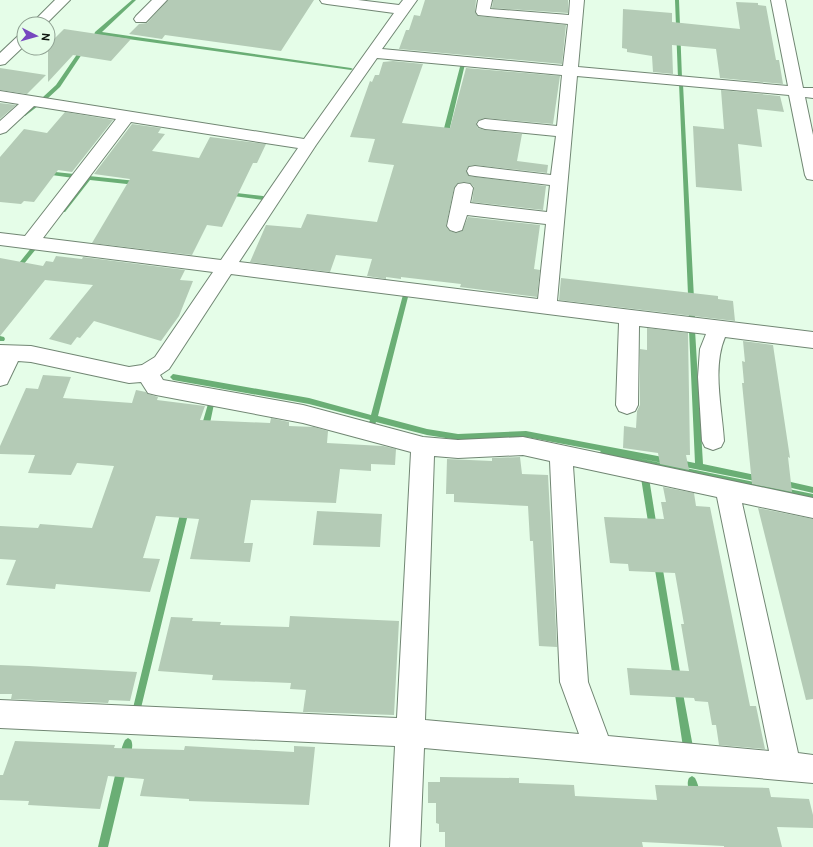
<svg xmlns="http://www.w3.org/2000/svg" width="813" height="847" font-family="Roboto,sans-serif">
  <rect width="100%" height="100%" fill="#e5fde8"/>
  <g fill="none" stroke-linecap="round" stroke-linejoin="round">
    <!-- stream -->
    <path fill="#6aae75" fill-rule="evenodd" d="M132,0h4l-34,32 249,36 2,1 -2,1 -252,-35 -1,1h-4v-1l1,-3z
      M675,0h4l3,78 -2,1 -2,-1z
      M82,47l4,1 -26,39 -13,12h-4v-2l13,-12z
      M461,63l4,1 -17,72 -3,2 -3,-2z
      M679,83l4,1 12,234 -3,2 -3,-2z
      M34,105l4,1 -13,10h-4v-2z
      M46,171l28,3 3,2 -3,2 -30,-4v-2z
      M89,176l47,5 3,2 -3,2 -46,-5 -25,32h-4v-2l24,-31v-2z
      M228,192l35,4 3,2 -3,2 -37,-5v-2z
      M34,246l3,2 -1,1 -17,21h-4l-1,-1 1,-1 17,-21z
      M404,291h4l1,2 -31,123 49,13 31,5 68,-3 142,27 3,1 1,2 -1,2 -3,1 -31,-6 176,36v6l-211,-43 -3,-1 -1,-2 3,-3 -75,-14 -68,3 -31,-5 -51,-13 -2,5h-4l-2,-2 2,-5 -61,-16 -136,-24 -3,-3 3,-3 136,24 62,17z
      M690,328h4l1,2 8,134 57,12 3,1 1,2 -1,2 -3,1 -80,-16 -3,-1 -1,-2 1,-2 3,-1 15,3 -6,-133z
      M0,336l4,1 1,2 -1,2h-4z
      M211,401l2,1 1,2 -5,24 -2,2h-4l-2,-2 7,-24 1,-2z
      M645,475l3,1 1,2 8,50 -1,2 -3,1 -3,-1 -1,-2 -8,-50 1,-2z
      M782,480l31,7v6l-34,-8 -1,-2 1,-2z
      M185,507l3,1 1,2 -48,198 -1,3 -3,1 -3,-1 -1,-3 48,-198 1,-2z
      M658,560l3,1 1,3 19,114 -1,3 -3,1 -3,-1 -1,-3 -19,-114 1,-3z
      M678,684l3,1 1,3 11,59 -2,3 -3,2 -3,-2 -2,-3 -9,-59 1,-3z
      M128,738l3,2c3,6 0,15 -3,20l-3,2 -3,-2c-3,-6 0,-14 3,-20z
      M122,762l3,2 2,3 -19,80h-10l19,-80 2,-3z
      M692,776l3,2c3,6 6,14 3,20l-3,2 -3,-2c-3,-5 -6,-14 -3,-20z"/>
  </g>
  <!-- building -->
  <path fill="#b4cbb6" d="M168,0h146l-33,51 -116,-16 -3,4 -33,-5 10,-10 8,-1z
    M425,0h51l-1,12 3,4 88,9 -4,39 -163,-15 7,-19h3l5,-15 6,1z
    M493,0h75v13l-76,-5z
    M736,2l22,1v2l8,1 10,54h3l4,24 -63,-6 -4,-29 -44,-4 1,29 -20,-2 -1,-16 -25,-4v-3l-5,-1 1,-39 49,4v9l68,7z
    M64,29l67,10 -20,22 -38,-6 -25,27v-37z
    M393,61l30,3 -21,59 48,5 16,-60 94,8 -7,48 -68,-6 -6,2 -3,3 2,5 7,2 37,4 -5,27 31,4 -1,8 -72,-8 -6,1 -3,4 3,6 77,10 -3,24 -71,-8 2,-15 -4,-4 -6,-1 -6,1 -4,5 -8,38 4,5 6,2 6,-2 6,-14 72,8 -6,44 6,1 -3,27 -77,-10 1,-3 -60,-7v2l-15,-2v2l-19,-3 5,-17 -36,-4 -6,17 -80,-10 16,-37 35,3 6,-14 70,8 17,-57 -26,-3 7,-23 -25,-2 20,-56 2,1 3,-7h4l4,-13z
    M0,68l46,7 -19,19 -27,-4z
    M721,90l59,6 4,16 -27,-3 5,38 -24,-3 4,47 -46,-4 -3,-61 31,3z
    M0,103l16,2 -16,14z
    M65,112l48,8 -41,52 -14,-2 -24,32 -10,-1 -3,3 -21,-2v-45l24,-28 23,4z
    M132,124l29,4 -3,5 7,1 -13,17 47,7 11,-21 56,7 -9,19h-4l-31,64 -15,-2 -15,30 -100,-12 38,-64 -36,-5z
    M56,256l26,3 1,-2 102,13 -5,10 13,1 -14,35 -18,25 -67,-20 -14,17 -3,-1 -6,8 -22,-6 44,-54 -48,-5 -45,56v-78l43,8 3,-5 7,1z
    M561,278l157,18v3l15,2 2,20 -176,-21z
    M647,328l41,5 2,122h-4l3,15 -29,-6 -2,-11 -35,-5 1,-22 12,2 1,-17 3,-6v-56l7,1z
    M743,341l30,4 17,113 -2,-1 4,35 -40,-8 -10,-101h2l-2,-22 3,1z
    M43,375l28,2 -8,21 69,5 4,-13 10,2 2,2 10,3 -1,3 48,6 -5,14 70,3 1,-5 18,4v4l25,1 14,4 -1,12 56,3 13,3 -1,16 -24,-1v7l-31,-2 -4,34 -85,-3 -7,43h9l-3,19 -60,-3 9,-40 -43,-3 -13,42 17,1 -10,33 -94,-8 -1,5 -49,-4 10,-25 -16,-1v-33l38,2 2,-4 52,4 22,-62 -37,-3 -6,12 -43,-2 7,-18 -35,-1v-8l26,-58 12,1z
    M520,457l2,17 26,1 9,172 -18,-1 -6,-105h-3l-2,-35 -74,-4v-8h-8l1,-35 45,2v-3z
    M663,487l31,6 2,13 14,1 40,199h6l9,43 -46,-4 -3,-20h-4l-4,-23 -13,-1 -1,-3 -64,-3 -3,-27 62,3 -8,-47h3l-9,-51 -46,-2 -1,-7 -18,-1 -6,-46 60,2 -3,-17h5z
    M758,508l55,11v180l-7,1z
    M317,511l65,3 -2,33 -67,-2z
    M290,616l109,5 -5,94 -91,-3 3,-22 -16,-1 1,-6 -79,-3 1,-5 -55,-4 13,-54 22,1 -1,3 29,1 -1,3 69,2z
    M0,665l29,1 108,6 -7,29 -21,-1 -1,3 -97,-4 1,-5h-12z
    M15,741l100,4 -1,3 70,2 1,-4 109,6v-6l21,1 -6,58 -120,-4v-2l-49,-3 4,-17 -36,-3 -8,33 -72,-4 1,-4 -29,-1v-25h3z
    M440,777l79,1v5l55,2 1,11 82,4 -2,-15 114,3 2,9 38,2 4,16v13l-36,-1 5,20h-58v-1l-82,-4 1,5h-198v-15h-6v-8l-3,-1v-20h-8v-21h12z"/>
  <g fill="none" stroke-linecap="round" stroke-linejoin="round">
    <!-- minor casing -->
    <g stroke="#718673" stroke-width="2">
      <path id="minor" d="M55,0h15l-24,24h-15z
        M152,0h15l-21,22h-10l-2,-3 2,-3z
        M320,0h38l41,5 4,-5h14l-35,49 181,17 5,-42 -90,-9 -2,-3 2,-12h14l-2,9 79,6 1,-15h14l-6,67 210,19 -17,-86h14l18,88h10v10l-8,-1 8,38v45l-6,-1 -2,-4 -16,-80 -212,-19 -20,225 256,31v16l-88,-11c-13,31 -3,71 -1,104l-3,6 -8,3 -8,-3 -3,-6 -4,-64 2,-28 6,-15 -67,-8 -1,79 -3,6 -8,3 -8,-3 -3,-6 3,-82 -388,-49 -62,95 -9,6 3,5 140,25 120,32 35,3 65,-3 290,61v20l-71,-15 56,250 15,2v28l-389,-35 -4,99h-30l5,-101 -395,-18v-28l397,18 14,-266 -108,-29 -147,-28 -8,-2 -7,-11 -12,1 -98,-21 -13,-1 -11,23 -7,2v-41l31,1 98,21 13,-2 13,-8 58,-85 -213,-27v-12l25,3 91,-117 -82,-13 -28,26 -6,2v-13l19,-17 -19,-3v-10l304,48 90,-126 -67,-9 -5,-1zM377,58l185,17 -5,51 -72,-7 -6,2 -2,3 2,3 6,2 71,7 -5,39 -76,-9 -6,1 -2,4 2,4 6,1 75,9 -3,27 -77,-9 3,-15 -3,-4 -6,-1 -6,1 -3,4 -8,38 3,4 6,2 6,-2 5,-15 79,9 -8,75 -299,-37 77,-117zM131,122l167,26 -77,112 -178,-22zM523,455l27,6 10,221 19,52 -154,-14 9,-264 24,2zM573,466l144,31 52,254 -161,-15 -20,-54z
        M24,34v12l-19,18 -5,1v-12l19,-18z"/>
    </g>
    <!-- minor -->
    <use href="#minor" fill="#fff" fill-rule="evenodd"/>
  </g>
  <!-- north arrow -->
  <g transform="translate(36 36) rotate(96)"><circle r="19" fill="#e5fde8" stroke="#8fa192"/>
  <path d="M0-3L7 15L0 10L-7 15Z" fill="#7747bf"/>
  <text y="-6" font-size="11" font-weight="bold" text-anchor="middle" fill="#0f1710">N</text>
  </g>
</svg>
